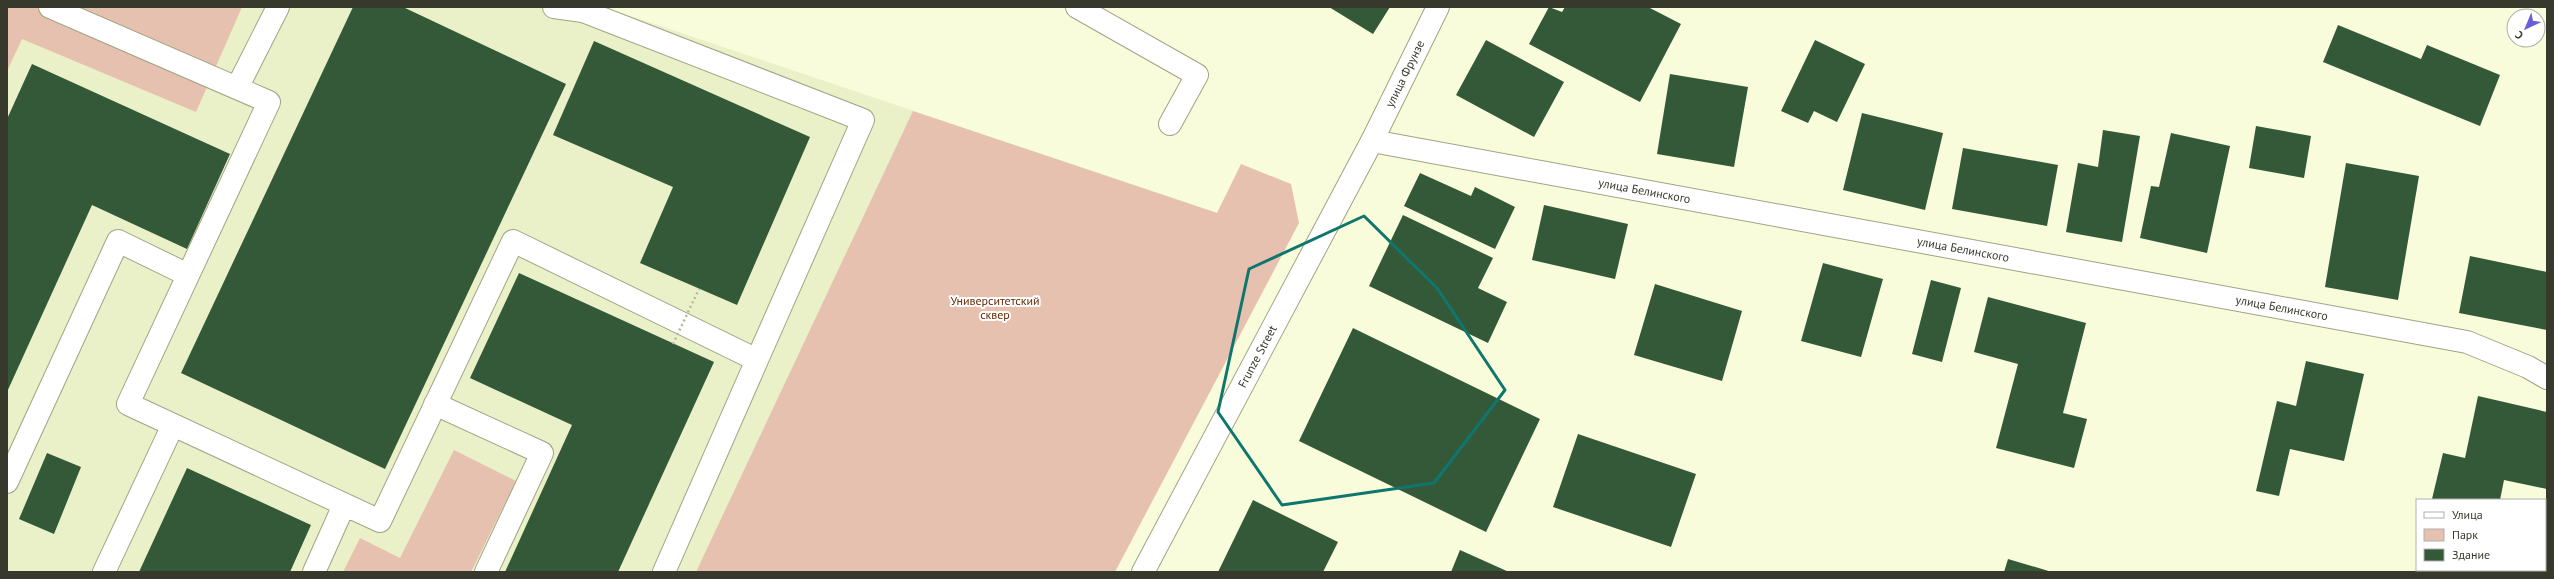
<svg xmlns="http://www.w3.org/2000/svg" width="2554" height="579" font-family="'PT Sans',sans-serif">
  <rect width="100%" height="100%" fill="#f8fcdb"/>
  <!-- built -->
  <path fill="#eaf0c7" d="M7,7h597l614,206 -178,359h-1033z"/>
  <!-- green -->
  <path fill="#e7c1b0" d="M7,7h235l-46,105 -174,-73 -15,32z
    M913,111l304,102 24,-49 50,20 8,39 -184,349h-419z
    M454,450l62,31 -45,91h-128l17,-34 40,20z"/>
  <!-- building -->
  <path fill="#345938" d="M353,7h50l163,77 -181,385 -204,-96z
    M1329,7h61l-17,27z
    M1549,7l13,5 3,-5h83l33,17 -41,78 -111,-58z
    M2338,25l83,34 6,-14 73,30 -20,51 -157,-64z
    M1486,40l78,42 -30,55 -78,-42z
    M1815,40l50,24 -28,58 -23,-11 -6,12 -27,-12z
    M594,41l216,96 -73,168 -97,-42 33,-76 -120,-52z
    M32,64l198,90 -43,95 -95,-44 -85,187v-273z
    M1670,74l78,13 -14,80 -77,-13z
    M1862,113l81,20 -18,77 -82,-20z
    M2256,126l55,10 -7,42 -55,-10z
    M2103,130l37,6 -18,106 -56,-10 12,-69 20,4z
    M2171,133l59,13 -23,107 -67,-15 11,-52 8,1z
    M1963,148l95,17 -11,61 -95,-17z
    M2346,163l73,13 -21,124 -73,-13z
    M1420,173l51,23 4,-9 40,20 -20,42 -91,-43z
    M1544,205l84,19 -13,55 -83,-19z
    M1403,215l90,43 -15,30 29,14 -19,41 -119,-57z
    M2470,256l77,16v58l-88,-17z
    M1823,263l60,16 -22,78 -60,-16z
    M519,273l195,89 -96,210h-113l67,-147 -102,-47z
    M1931,280l30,8 -19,74 -30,-8z
    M1655,284l87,27 -20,70 -88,-26z
    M1988,297l98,26 -23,90 24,6 -13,49 -78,-20 22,-84 -44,-12z
    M1353,328l187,91 -54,113 -187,-91z
    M2306,361l58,13 -20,87 -54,-12 -11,47 -23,-5 21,-90 19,5z
    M2478,396l69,16v77l-43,-9 -4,20 -68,-1 11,-46 22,5z
    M1578,434l118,40 -25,73 -118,-40z
    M47,453l34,14 -27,67 -35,-15z
    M187,468l124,57 -21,47h-151z
    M1253,500l85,42 -15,30h-105z
    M1460,550l49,22h-58z
    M2008,559l44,13h-48z
    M2448,570h52l5,2h-58z"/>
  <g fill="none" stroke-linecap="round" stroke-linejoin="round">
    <!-- lane casing -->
    <g stroke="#a0a485" stroke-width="24">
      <path id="lane" d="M50,7l219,95 -141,302 252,117 133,-280 244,119 -93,212
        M554,7l29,4 280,109 -106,240
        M1077,7l120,68 -27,49
        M237,88l41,-81
        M435,404l107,49 -56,119
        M7,482l111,-241 70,34
        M104,572l69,-147
        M314,572l30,-67"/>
    </g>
    <!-- street casing -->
    <g stroke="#a0a485" stroke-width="24">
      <g id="street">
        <path id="s1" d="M1372,141l1095,201 61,25 19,11"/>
        <path id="s2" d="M1143,572l229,-431 66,-134"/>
      </g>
    </g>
    <!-- lane -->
    <use href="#lane" stroke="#fff" stroke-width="22"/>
    <!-- street -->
    <use href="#street" stroke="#fff" stroke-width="22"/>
    <!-- path-bridge -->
    <path stroke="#b5b89e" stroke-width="2.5" stroke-dasharray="2 3" stroke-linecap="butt" d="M673,344l26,-55"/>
  </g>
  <!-- marked area -->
  <path fill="none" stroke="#0f766e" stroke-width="3" stroke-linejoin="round" d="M1364,216l73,72 68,102 -71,93 -152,22 -64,-93 31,-143z"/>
  <g text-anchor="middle" stroke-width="4" stroke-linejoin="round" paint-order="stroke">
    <!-- street labels -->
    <g font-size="12" fill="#38392d" stroke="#fff">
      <text dy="4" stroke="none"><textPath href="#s2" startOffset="563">улица Фрунзе</textPath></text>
      <text dy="4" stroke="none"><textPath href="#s1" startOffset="277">улица Белинского</textPath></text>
      <text dy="4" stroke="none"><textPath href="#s1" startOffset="601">улица Белинского</textPath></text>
      <text dy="4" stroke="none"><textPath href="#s1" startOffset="925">улица Белинского</textPath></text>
      <text dy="4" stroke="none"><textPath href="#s2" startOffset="244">Frunze Street</textPath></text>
    </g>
    <!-- park labels -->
    <g font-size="12" fill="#652905" stroke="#fff">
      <text x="995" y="305">Университетский<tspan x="995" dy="14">сквер</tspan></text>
    </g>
  </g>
  <!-- border -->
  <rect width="2554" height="579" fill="none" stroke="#38392d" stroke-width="16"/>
  <!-- legend -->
  <rect x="2416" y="499" width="130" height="72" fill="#ffffff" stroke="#afb0ab"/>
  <rect x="2424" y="512" width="20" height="6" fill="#ffffff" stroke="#afb0ab"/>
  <text x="2452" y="519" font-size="12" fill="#38392d">Улица</text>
  <rect x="2424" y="529" width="20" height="12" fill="#e7c1b0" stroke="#afb0ab"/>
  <text x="2452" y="539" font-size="12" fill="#38392d">Парк</text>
  <rect x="2424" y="549" width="20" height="12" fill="#345938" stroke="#afb0ab"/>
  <text x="2452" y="559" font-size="12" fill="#38392d">Здание</text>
  <!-- north arrow -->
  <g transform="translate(2526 28) rotate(224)"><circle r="19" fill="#ffffff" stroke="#afb0ab"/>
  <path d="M0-3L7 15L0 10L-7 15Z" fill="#685fd8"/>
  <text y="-6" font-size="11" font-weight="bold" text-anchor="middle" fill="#38392d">С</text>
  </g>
</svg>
